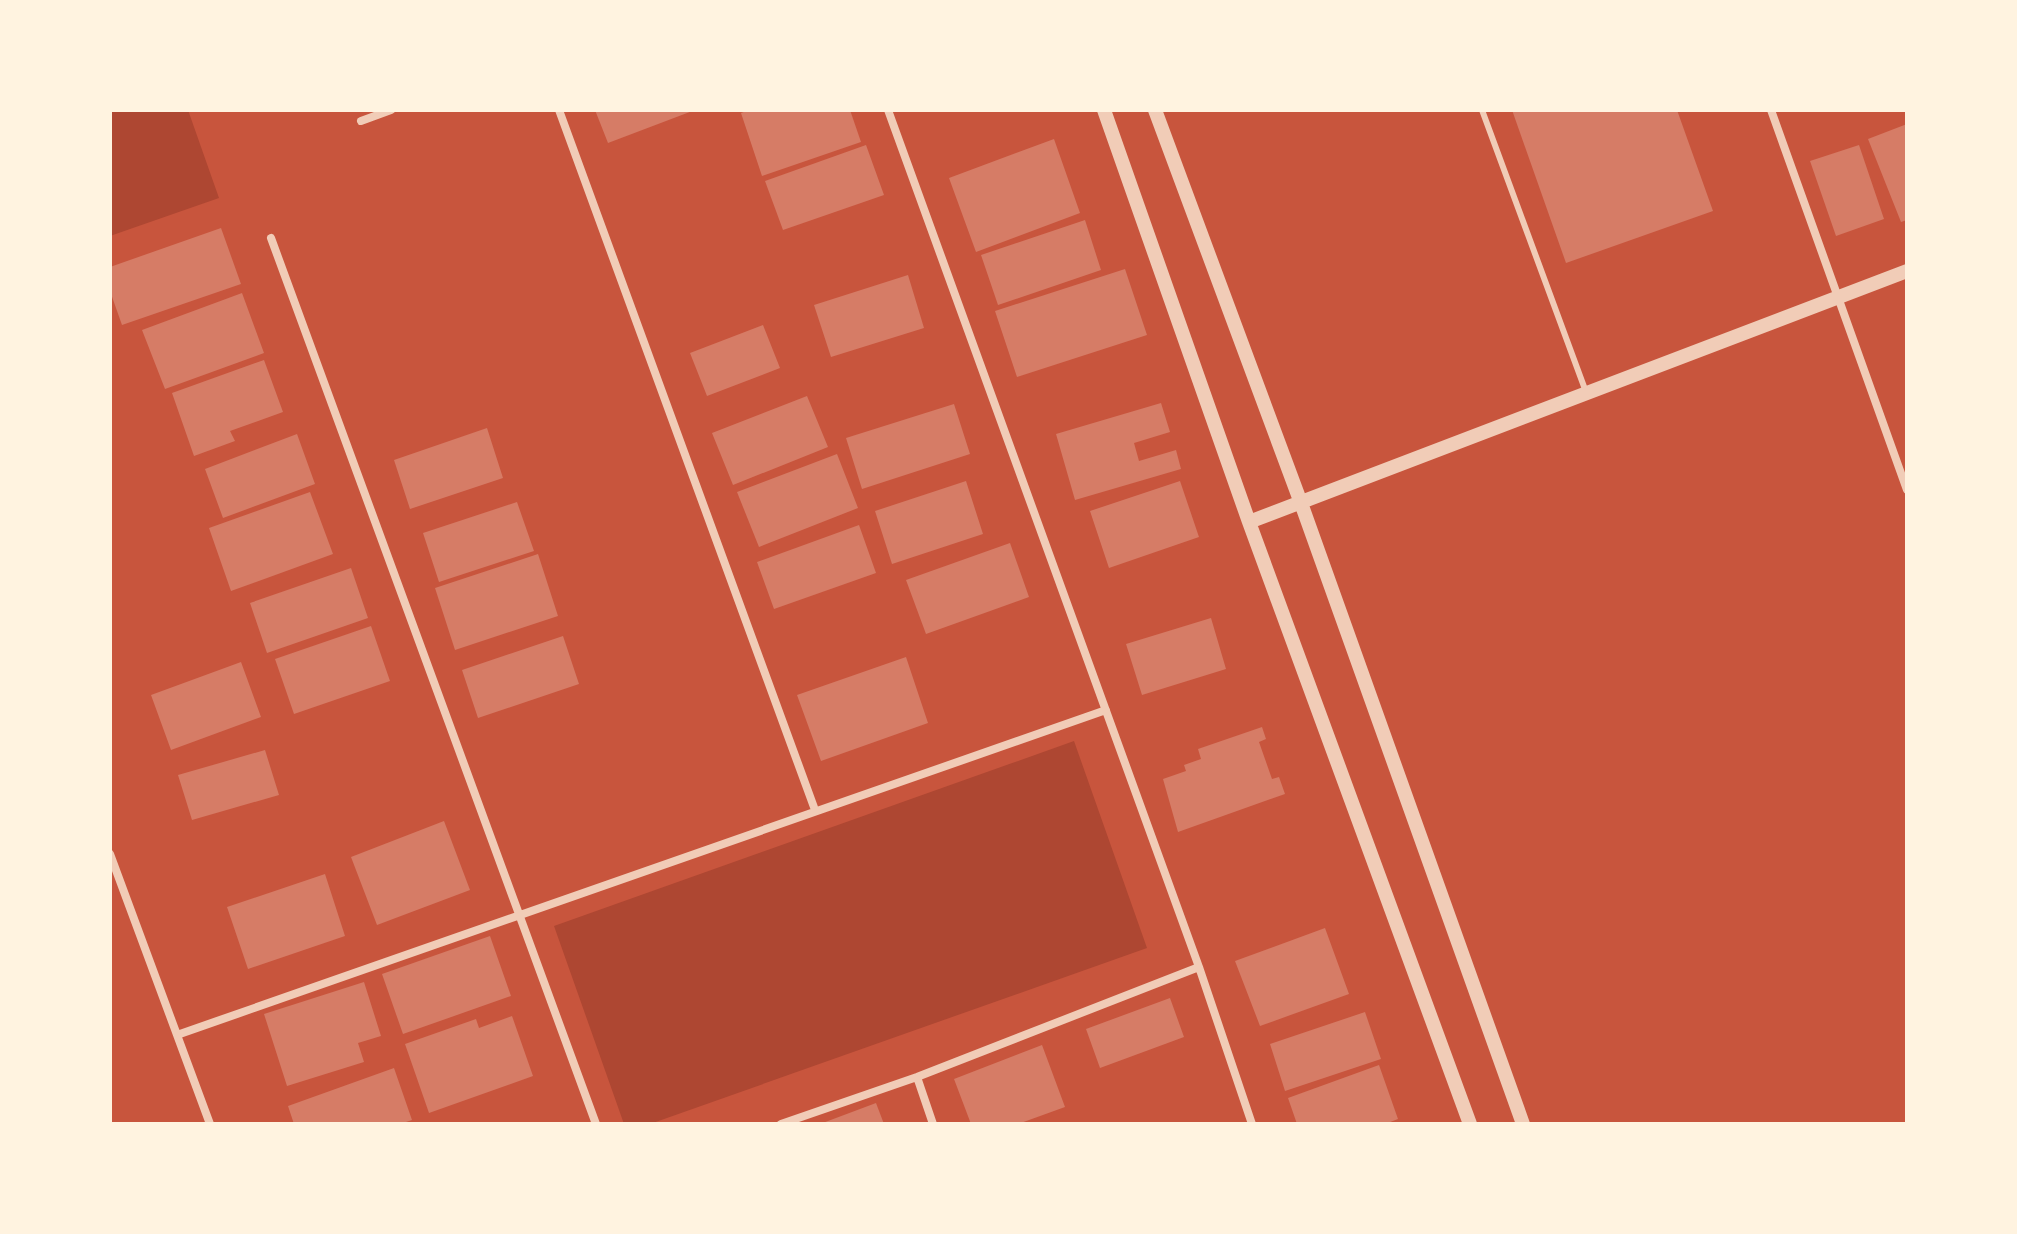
<svg xmlns="http://www.w3.org/2000/svg" width="2017" height="1234" font-family="Montserrat,sans-serif">
  <rect width="100%" height="100%" fill="#c8553d"/>
  <!-- green -->
  <path fill="#ae4732" d="M110,110h78l31,88 -109,38z
    M1074,741l73,207 -497,176h-26l-70,-198z"/>
  <!-- building -->
  <path fill="#d67c66" d="M595,110h100l-87,33z
    M749,110h101l11,32 -99,34 -21,-63z
    M1512,110h165l36,101 -147,52z
    M1907,124v96l-6,2 -33,-83z
    M1054,139l26,74 -104,39 -27,-74z
    M866,145l18,50 -101,35 -18,-49z
    M1859,145l25,74 -48,17 -26,-75z
    M1085,220l16,50 -103,35 -17,-50z
    M221,228l20,56 -119,41 -12,-34v-24z
    M1125,269l22,66 -130,42 -22,-66z
    M908,275l16,53 -93,29 -17,-52z
    M242,293l22,60 -99,36 -23,-59z
    M763,325l17,43 -73,28 -17,-43z
    M264,360l19,52 -53,19 5,10 -41,15 -22,-63z
    M807,396l21,51 -95,38 -21,-52z
    M1161,403l9,29 -36,11 5,18 37,-11 5,19 -106,31 -19,-66z
    M954,404l16,50 -108,35 -16,-51z
    M487,428l16,50 -93,31 -16,-49z
    M297,434l18,50 -92,34 -18,-49z
    M837,454l21,54 -99,39 -22,-55z
    M966,481l17,53 -91,30 -17,-53z
    M1180,481l19,56 -90,31 -19,-57z
    M310,492l23,62 -102,37 -22,-63z
    M517,502l17,49 -95,31 -16,-49z
    M859,525l17,48 -102,36 -17,-47z
    M1010,543l19,54 -103,37 -20,-54z
    M538,554l20,62 -103,34 -20,-62z
    M351,568l17,50 -101,35 -17,-50z
    M1211,618l15,51 -84,26 -16,-51z
    M371,626l19,55 -96,33 -19,-55z
    M563,636l16,48 -101,34 -16,-48z
    M906,657l22,66 -107,38 -24,-66z
    M241,662l20,55 -90,33 -20,-55z
    M1262,727l4,12 -7,3 13,37 7,-2 6,17 -107,38 -15,-53 23,-8 -2,-6 17,-6 -3,-10z
    M265,750l14,45 -87,25 -14,-45z
    M444,821l26,69 -93,35 -26,-68z
    M325,874l20,62 -97,33 -21,-62z
    M1325,928l24,66 -89,32 -25,-65z
    M490,936l21,60 -108,38 -21,-60z
    M364,982l17,54 -23,7 6,19 -77,24 -23,-72z
    M1170,998l14,39 -84,31 -14,-39z
    M1365,1012l16,47 -96,32 -15,-47z
    M512,1016l21,60 -104,37 -24,-69 71,-25 3,9z
    M1042,1045l23,62 -47,17h-47l-17,-45z
    M1379,1065l19,54 -13,5h-88l-9,-26z
    M394,1068l18,52 -12,4h-106l-6,-18z
    M876,1103l8,21h-64z"/>
  <g fill="none" stroke-linecap="round" stroke-linejoin="round">
    <!-- service -->
    <path stroke="#f1ccb7" stroke-width="6" d="M1482,110l104,282"/>
    <!-- minor -->
    <path stroke="#f1ccb7" stroke-width="8" d="M559,110l256,700
      M888,110l311,857 53,157
      M1771,110l136,380
      M361,121l30,-11
      M271,238l325,886
      M110,854l100,270
      M177,1035l929,-325
      M917,1077l16,47
      M781,1124l136,-47 282,-110"/>
    <!-- tertiary -->
    <path stroke="#f1ccb7" stroke-width="14" d="M1104,110l145,412 221,602
      M1155,110l146,393 222,621
      M1249,522l658,-251"/>
  </g>
  <!-- border -->
  <rect width="2017" height="1234" fill="none" stroke="#fff3e0" stroke-width="224"/>
</svg>
